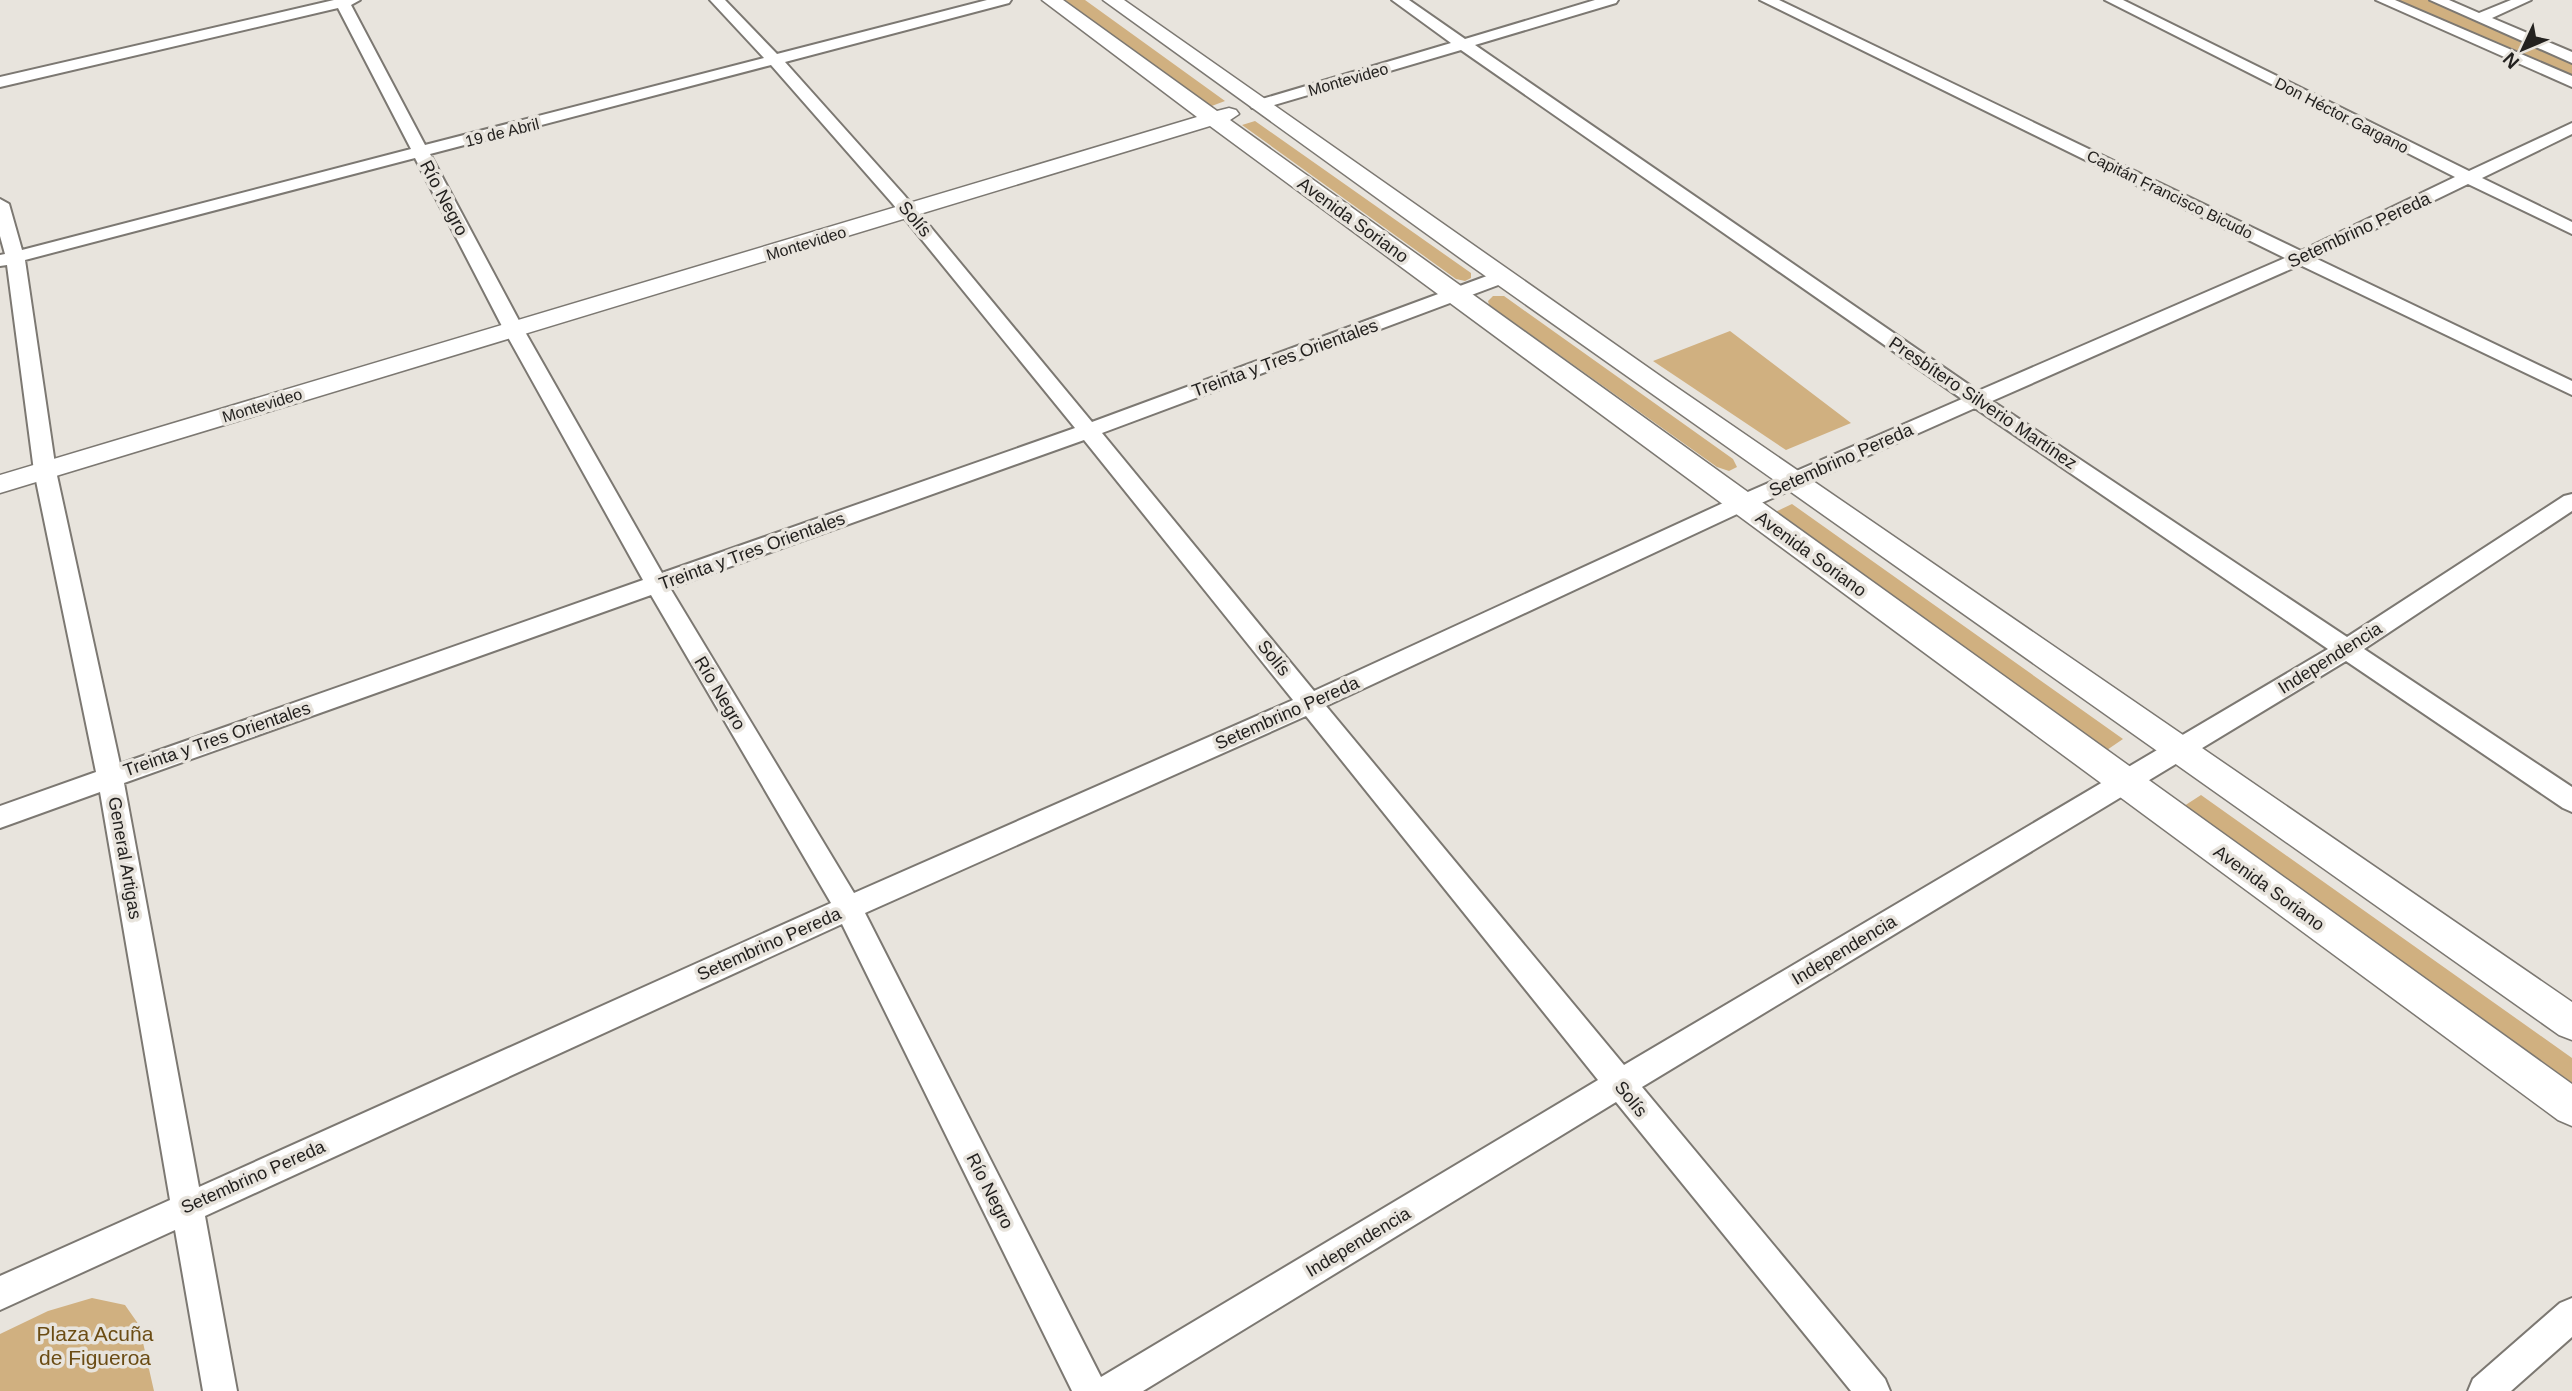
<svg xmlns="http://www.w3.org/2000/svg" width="2572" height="1391" font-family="Arial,sans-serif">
  <rect width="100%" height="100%" fill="#e8e4dd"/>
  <!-- green -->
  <path fill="#d0b080" d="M1063,0h22l140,101 -16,6z
    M2394,0h35l143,61v16z
    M1255,121l216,152v5l-6,3 -9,-2 -214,-154z
    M1493,296h11l229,163 4,8 -8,4 -12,-4 -228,-162 -1,-4z
    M1730,331l121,92 -65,27 -133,-89z
    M1792,504l331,235 -19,13 -331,-239z
    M2201,795l371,263v32l-391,-282z
    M92,1298l33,7 14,20 15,66h-154v-57l48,-23z"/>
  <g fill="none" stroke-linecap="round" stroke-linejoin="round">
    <!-- minor casing -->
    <g stroke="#7c7872" stroke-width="4">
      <path id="minor" d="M334,0h26l-9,5 74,140 339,-87 -54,-58h15l52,54 210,-54h24l-2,3 -224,59 119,133 188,227 403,-149h14l2,4 -2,4 -407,152 212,258 420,-193 228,-99 -501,-349 -197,58h-12l-2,-3 2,-3 199,-59 -59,-43h17l56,39 130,-39h23l-2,3 -141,42 503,346 307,-133 -525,-258h19l522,251 154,-74 -350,-177h18l346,171 103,-48v11l-90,44 90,44v12l-104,-50 -153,74 257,123v14l-272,-130 -308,136 355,236 217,-141 8,-2v17l-208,138 208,138v25l-9,-4 -217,-147 -704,426 243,292 5,12h-39l-235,-289 -473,289h-71l-230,-467 -637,292 32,175h-34l-28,-161 -175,80v-34l170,-76 -70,-408 -100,36v-22l96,-34 -62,-301 -27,-206 -7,1v-11l5,-1 -5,-18v-37l9,5 13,46 389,-101 -73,-141 -338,79v-10zM771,65l121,138 183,225 -413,145 -138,-243 -94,-176zM415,158l89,172 139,250 -523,184 -64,-293 -31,-211zM1975,408l353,241 -704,416 -298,-359 424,-198zM1084,440l209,260 -439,193 -184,-305zM651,595l180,308 -632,284 -75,-404zM1306,716l292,364 -497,297 -236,-464z
        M2376,0h19l177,76v11z
        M2430,0h19l30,13 32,-13h20l-39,18 80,34v11z
        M2572,1298v39l-61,54h-43l5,-12 87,-76z"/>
    </g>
    <!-- tertiary casing -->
    <g stroke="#7c7872" stroke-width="3">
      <path id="tertiary" d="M1042,0h21l154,111 12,-3 7,2 3,4 -9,6 1342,964v42l-14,-6 -1348,-994 -1210,367v-18l1197,-358z
        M1103,0h21l542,380 906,622v38l-13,-5 -1092,-772z"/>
    </g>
    <!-- minor -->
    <use href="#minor" fill="#fff" fill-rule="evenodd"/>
    <!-- tertiary -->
    <use href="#tertiary" fill="#fff" fill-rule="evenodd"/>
  </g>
  <g text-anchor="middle" stroke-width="7" stroke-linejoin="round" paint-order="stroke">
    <!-- far-street labels -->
    <g font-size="16" fill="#23211f" stroke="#e8e4dd">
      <text transform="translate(1348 79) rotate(-16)" y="6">Montevideo</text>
      <text transform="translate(2342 115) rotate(27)" y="6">Don Héctor Gargano</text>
      <text transform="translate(502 132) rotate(-14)" y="6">19 de Abril</text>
      <text transform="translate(2170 194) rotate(26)" y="6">Capitán Francisco Bicudo</text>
      <text transform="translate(806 243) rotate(-17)" y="6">Montevideo</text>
      <text transform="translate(262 405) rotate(-17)" y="6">Montevideo</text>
    </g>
    <!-- street labels -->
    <g font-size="18" fill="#23211f" stroke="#e8e4dd">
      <text transform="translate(444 198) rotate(62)" y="6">Río Negro</text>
      <text transform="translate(915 219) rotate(50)" y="6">Solís</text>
      <text transform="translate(1353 220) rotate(36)" y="6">Avenida Soriano</text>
      <text transform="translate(2359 230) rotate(-25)" y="6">Setembrino Pereda</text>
      <text transform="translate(1285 358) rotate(-20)" y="6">Treinta y Tres Orientales</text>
      <text transform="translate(1983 403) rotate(34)" y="6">Presbítero Silverio Martínez</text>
      <text transform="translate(1841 460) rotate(-24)" y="6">Setembrino Pereda</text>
      <text transform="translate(752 551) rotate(-20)" y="6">Treinta y Tres Orientales</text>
      <text transform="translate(1811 554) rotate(36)" y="6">Avenida Soriano</text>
      <text transform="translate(1274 658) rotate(51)" y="6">Solís</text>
      <text transform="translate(2330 658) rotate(-32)" y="6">Independencia</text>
      <text transform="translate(720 693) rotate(59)" y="6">Río Negro</text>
      <text transform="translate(1287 713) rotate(-24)" y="6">Setembrino Pereda</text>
      <text transform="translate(217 739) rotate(-19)" y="6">Treinta y Tres Orientales</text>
      <text transform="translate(125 858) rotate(80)" y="6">General Artigas</text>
      <text transform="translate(2269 888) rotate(36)" y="6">Avenida Soriano</text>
      <text transform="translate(769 944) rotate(-24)" y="6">Setembrino Pereda</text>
      <text transform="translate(1844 950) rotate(-31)" y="6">Independencia</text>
      <text transform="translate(1631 1099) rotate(51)" y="6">Solís</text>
      <text transform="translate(253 1177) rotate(-24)" y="6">Setembrino Pereda</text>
      <text transform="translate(990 1191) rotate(63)" y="6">Río Negro</text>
      <text transform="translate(1358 1242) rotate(-31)" y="6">Independencia</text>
    </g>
    <!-- near-park labels -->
    <g font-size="21" fill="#6b4c14" stroke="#e8e4dd">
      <text x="95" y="1341">Plaza Acuña<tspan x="95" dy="24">de Figueroa</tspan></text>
    </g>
  </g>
  <!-- north arrow -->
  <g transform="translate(2523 49) rotate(226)" stroke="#e8e4dd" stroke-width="5" paint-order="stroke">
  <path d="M0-5L12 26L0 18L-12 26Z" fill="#23211f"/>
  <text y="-10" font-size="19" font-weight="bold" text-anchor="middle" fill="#23211f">N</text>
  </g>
</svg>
